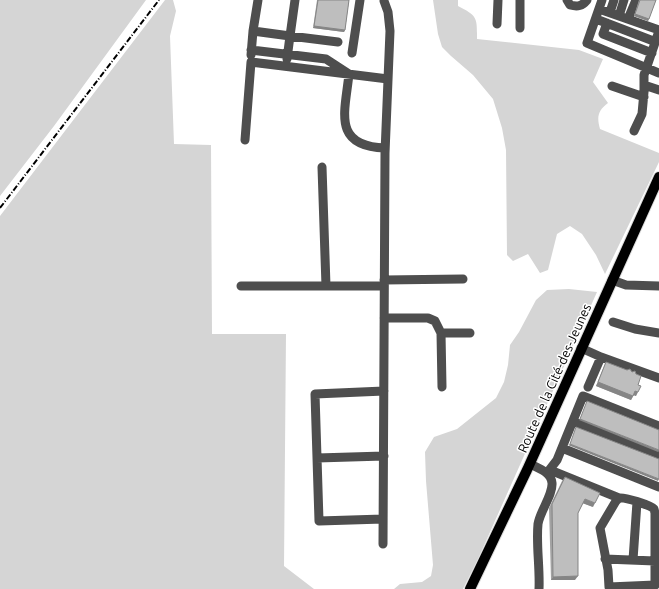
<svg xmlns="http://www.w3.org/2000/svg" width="659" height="589" font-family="Ubuntu,sans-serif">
  <rect width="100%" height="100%" fill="#fff"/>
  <!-- green -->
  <path fill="#d5d5d5" d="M0,0h146l-92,126 -54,70z
    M165,0h8l3,11 -6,25 4,108 37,1 1,189h74l-2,232 30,23h-314v-373z
    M433,0h25v6c20,10 19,12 19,33l102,11 24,9 -10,23 15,21c-11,8 -11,15 -8,26l59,24v9l-54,112 -9,-19 -14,-21 -12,-8 -13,8 -9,36 -8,3 -12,-19 -15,7 -6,-6 -1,-105 -4,-22 -9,-29 -20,-24 -22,-19 -9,-9 -4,-13z
    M569,289l28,3 -119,267 -15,30h-69l6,-5 22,-2 9,-6 2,-11 -7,-84 -1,-29 9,-15 23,-8 39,-31 8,-16 4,-17 2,-20 9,-13 17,-32 11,-10z"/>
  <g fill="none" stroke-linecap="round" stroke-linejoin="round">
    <!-- major casing -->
    <g stroke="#dbdbdb" stroke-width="12">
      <path id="major" d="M470,589l57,-119 132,-293"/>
    </g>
    <!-- minor -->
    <path stroke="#4e4e4e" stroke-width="9" d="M295,0l-5,36 48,6
      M567,0l3,5c8,2 12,1 17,-5
      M602,0l-15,43 72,30
      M599,9l60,21
      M610,12l4,-12
      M619,16l5,-16
      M596,19l60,23
      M628,19l8,-19
      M607,23l-4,11 49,19
      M497,24l1,-24
      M520,28v-28
      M253,31l37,5 -3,23
      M251,50l75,9 23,15c-4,38 -17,72 36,74
      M352,53l8,-53
      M251,55l2,-24 5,-31
      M644,85l15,5
      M612,86l32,11
      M634,131l8,-17 2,-22v-17l15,-44
      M245,140l6,-78 137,17
      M322,167l4,119
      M384,280l79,-1
      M612,280l14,5 33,1
      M241,286h143
      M384,318h44l7,3 6,12h29
      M613,322l22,7 24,4
      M441,333l1,54
      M581,348l20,9 -13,30
      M601,357l58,21
      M573,421l86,35
      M562,448l97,39
      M317,458l67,-2
      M530,464c8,4 21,8 22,19 1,12 -12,28 -14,41 -2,20 2,44 1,65
      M550,470l69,28c6,-1 31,7 35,11l1,4v72l-46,2 -1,-17 -8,-42 16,-27 3,-3
      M547,473l10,-13 26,-64 76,30
      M383,519l-64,2 -4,-127 69,-3
      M383,544l2,-391 5,-122 -2,-19 -4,-11
      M605,559l50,2
      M633,560l4,-58"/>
    <!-- major -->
    <use href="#major" stroke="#000" stroke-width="10"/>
    <!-- rail -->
    <path stroke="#000" stroke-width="2" stroke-dasharray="6 2 1 2" stroke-linecap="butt" d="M0,208l159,-208"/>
  </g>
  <!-- wall -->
  <path fill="#a3a3a3" d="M317,0h32l-4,30 -1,2 -31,-4z
    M639,0h17l-8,21 -14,-5z
    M606,362l32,23 -2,11 -2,-1 -3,5 -35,-14 8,-20z
    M565,477l28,30 -10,-4 -5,10 -3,67h-24l-2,-72 13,-27z"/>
  <!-- shaded-wall -->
  <path fill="#858585" d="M635,14l14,5 -1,2 -14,-5z
    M314,26l31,4 -1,2 -31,-4z
    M598,382l35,14 -2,4 -35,-14z
    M635,391l3,1 -2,4 -3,-1z
    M580,419l79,31v1l-1,1 -79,-32z
    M570,444l89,35 -1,2 -90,-36z
    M585,499l10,4 -2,4 -11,-4z
    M578,576l-3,4h-24l2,-3z"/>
  <!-- building -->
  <path fill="#bebebe" stroke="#858585" d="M318,0h31l-4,30 -31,-4z
    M640,0h16l-7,19 -14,-5z
    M606,362l21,8 3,-1 2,3 3,-1 1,3 5,2 -3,9 3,1 -3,6 -3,-1 -2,5 -35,-14z
    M587,401l72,29v20l-79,-31z
    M576,427l83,32v20l-89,-35z
    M565,477l35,16 -5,10 -10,-4 -7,14v63l-25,1 -1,-73z"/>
  <g text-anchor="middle" stroke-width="3" stroke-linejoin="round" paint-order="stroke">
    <!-- street labels -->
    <g font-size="13" fill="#000" stroke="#fff">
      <text transform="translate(554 378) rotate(-66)" y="5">Route de la Cité-des-Jeunes</text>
    </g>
  </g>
</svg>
